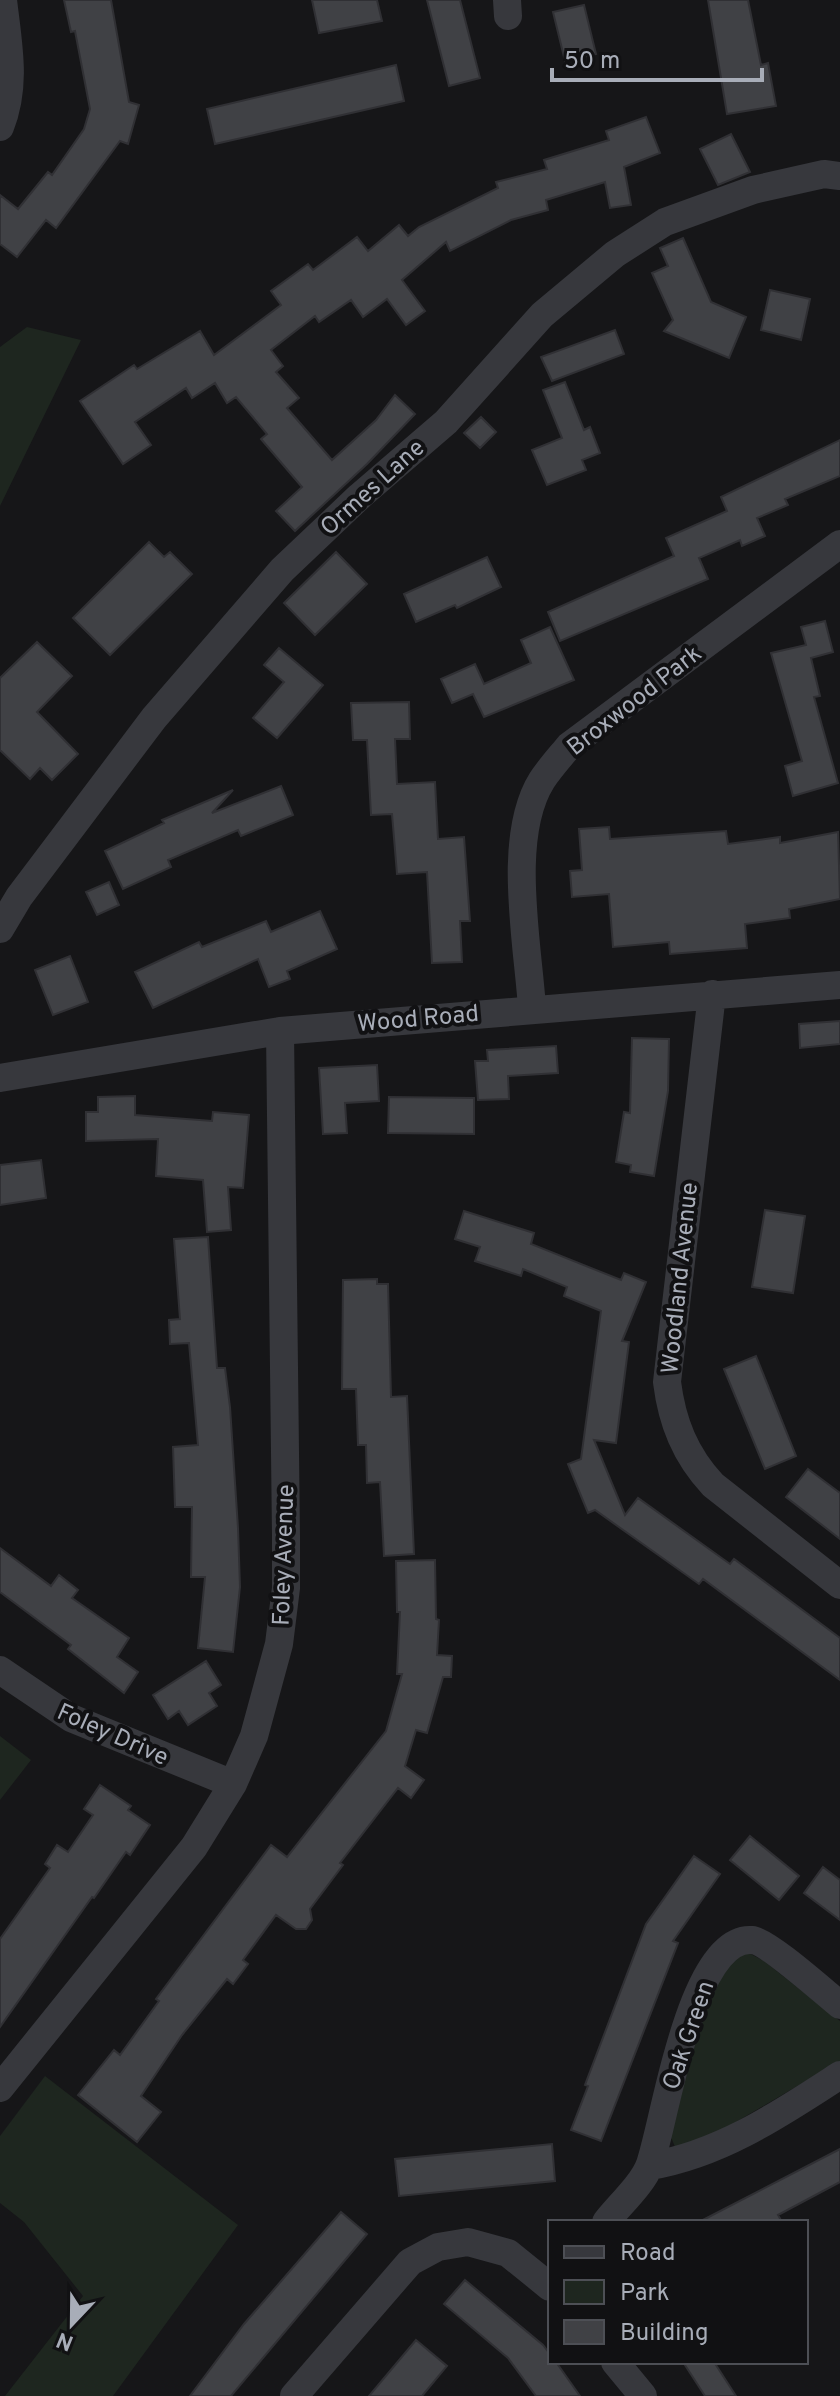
<svg xmlns="http://www.w3.org/2000/svg" width="840" height="2396" font-family="Overpass,sans-serif">
  <rect width="100%" height="100%" fill="#161618"/>
  <!-- green -->
  <path fill="#1e261f" d="M27,327l54,13 -81,166v-159z
    M0,1736l31,24 -31,40z
    M745,1951l19,10 76,60v40l-152,89 -12,-1 -6,-14 35,-130 23,-45z
    M45,2076l193,149 -125,171h-108l78,-100 -59,-74 -24,-19v-67z"/>
  <!-- building -->
  <path fill="#404145" stroke="#303034" stroke-width="2" d="M64,0h47l18,102 10,3 -11,39 -8,-3 -64,87 -10,-8 -29,37 -17,-13v-49l18,14 30,-37 4,3 32,-46 6,-20 -15,-78 -4,1z
    M312,0h65l5,21 -63,12z
    M427,0h33l20,78 -31,8z
    M708,0h40l13,65 7,-2 8,43 -49,8z
    M584,5l12,49 -31,7 -12,-49z
    M396,65l8,36 -189,43 -8,-35z
    M646,117l14,36 -36,14 7,38 -21,3 -5,-26 -59,18 2,10 -37,10 -61,31 -4,-9 -44,38 23,31 -19,14 -19,-26 -24,18 -12,-17 -32,22 -4,-6 -44,34 12,16 -7,6 23,26 -12,10 45,52 44,-40 19,-25 20,19 -48,50 -72,67 -19,-20 26,-24 -41,-48 6,-5 -31,-37 -9,6 -12,-20 -23,15 -6,-10 -51,34 16,23 -28,19 -43,-63 54,-36 3,4 63,-38 14,24 67,-50 -10,-14 37,-27 5,6 44,-33 11,14 31,-26 9,11 11,-9 79,-39 -2,-6 51,-13 -3,-9 65,-20 -3,-9z
    M731,134l19,38 -32,13 -18,-36z
    M683,238l28,64 35,15 -17,41 -65,-27 9,-11 -21,-47 16,-7 -8,-18z
    M770,290l40,9 -9,41 -40,-10z
    M615,330l9,24 -72,27 -11,-24z
    M565,382l19,48 6,-3 10,26 -18,7 4,10 -39,15 -15,-35 30,-12 -19,-48z
    M481,417l15,15 -16,16 -16,-15z
    M840,440v36l-55,23 3,6 -31,13 8,18 -23,10 -2,-6 -41,18 9,21 -148,62 -12,-29 126,-56 -8,-18 61,-27 -6,-14z
    M149,542l15,15 6,-5 22,22 -82,81 -37,-37z
    M336,552l31,32 -52,51 -31,-32z
    M487,557l14,30 -44,21 -2,-3 -39,17 -12,-28z
    M825,621l8,31 -22,6 9,38 -6,1 24,86 -45,13 -8,-30 17,-5 -31,-108 35,-8 -5,-18z
    M550,627l24,53 -90,37 -11,-23 -21,9 -11,-24 34,-15 9,20 47,-21 -10,-23z
    M37,642l35,34 -35,36 41,42 -26,26 -12,-12 -10,11 -30,-29v-72z
    M279,648l44,37 -46,53 -24,-20 31,-36 -20,-17z
    M409,702l1,37h-15l2,45 38,-2 3,57 26,-2 6,84h-10l2,41 -30,1 -5,-91 -30,2 -5,-60 -21,1 -4,-75h-14l-2,-37z
    M281,786l12,29 -52,21 -3,-6 -70,30 3,7 -48,22 -18,-38 59,-28 -2,-3 71,-30 -21,23z
    M609,827l1,12 116,-8 2,13 52,-7v6l58,-11 2,67 -51,10 1,9 -45,6 2,24 -77,6 -1,-12 -56,5 -4,-53 -37,3 -2,-26 12,-1 -3,-41z
    M109,882l10,23 -22,10 -11,-23z
    M320,911l17,38 -50,22 3,8 -21,8 -11,-28 -105,49 -18,-36 64,-30 3,5 64,-26 5,11z
    M70,956l18,46 -35,13 -18,-45z
    M840,1021v23l-40,4 -1,-24z
    M632,1038l37,1 -1,52 -14,85 -24,-4 1,-7 -15,-3 8,-50 6,1z
    M556,1046l2,27 -50,3 1,23 -31,1 -3,-39h13l-1,-11z
    M377,1065l2,36 -34,2 2,30 -24,1 -4,-66z
    M135,1096v19l77,6 1,-9 36,3 -6,73 -15,-1 3,43 -24,2 -4,-52 -47,-4 2,-37 -72,2v-29h12v-15z
    M389,1097l85,1v36l-86,-1z
    M41,1160l5,38 -46,7v-40z
    M765,1210l40,6 -12,77 -41,-6z
    M464,1211l70,22 -3,11 90,36 3,-7 22,9 -24,59 7,1 -13,101 -22,-3 31,75 13,-17 92,66 4,-5 106,79v42l-137,-101 -4,5 -104,-74 -7,3 -20,-49 13,-5 20,-148 -37,-15 3,-9 -44,-18 -2,7 -46,-15 5,-14 -25,-8z
    M208,1237l9,131h8l5,39 8,121 2,59 -7,65 -35,-4 7,-71h-14l1,-70h-17l-2,-60 25,-2 -9,-102 -19,1 -1,-24 11,-1 -6,-80z
    M377,1279v5h11l3,113 16,-1 7,158 -30,2 -4,-74 -13,1 -1,-38h-8l-2,-56h-14l1,-109z
    M756,1356l40,100 -31,13 -41,-100z
    M808,1469l32,24v46l-54,-42z
    M0,1548l51,38 8,-11 19,15 -6,8 57,40 -12,19 21,15 -14,21 -56,-44 3,-4 -71,-53z
    M435,1560l1,59 3,1 -2,35 15,1 -1,21h-8l-16,56 -11,-3 -11,36 19,14 -13,18 -13,-10 -58,75 3,2 -33,44 2,11 -6,9h-10l-20,-14 -33,45 5,4 -15,20 -6,-5 -45,56 -41,61 20,16 -24,30 -59,-47 36,-45 6,5 39,-54 -3,-2 115,-154 16,12 99,-126 16,-57h-5l3,-62h-3l-1,-51z
    M206,1661l15,24 -12,8 8,13 -29,19 -9,-14 -11,8 -15,-24z
    M100,1785l31,21 -3,4 22,15 -20,30 -4,-3 -32,46 -2,-1 -92,130v-88l50,-71 -5,-4 12,-19 11,7 25,-37 -9,-6z
    M750,1836l49,40 -20,24 -49,-40z
    M694,1856l26,18 -47,67 5,2 -77,198 -30,-11 17,-44 -3,-1 61,-161z
    M823,1867l17,13v40l-36,-27z
    M552,2144l3,37 -156,15 -4,-37z
    M840,2149v33l-62,33 4,7h-83z
    M341,2212l26,22 -136,162h-41l54,-72z
    M465,2280l78,65 7,9v8h6l24,34h-44l-28,-38 -64,-54z
    M416,2340l31,26 -25,30h-53z
    M683,2362h31l22,34h-31z"/>
  <g fill="none" stroke-linecap="round" stroke-linejoin="round">
    <!-- minor -->
    <path stroke="#37383d" stroke-width="28" d="M507,0l1,16
      M0,127c17,-42 8,-83 3,-127
      M0,929l19,-32 135,-179 128,-148 78,-74 86,-74 96,-107 73,-61 50,-32 88,-32 71,-16 16,2
      M712,994l-45,388c5,40 18,73 46,103l127,100
      M532,1008c-4,-64 -26,-171 10,-228 8,-12 18,-23 27,-34l271,-202
      M0,1078l280,-47 560,-46
      M0,1670l71,48 162,66
      M0,2088l194,-241 39,-63 21,-48 25,-92 7,-56v-52l-6,-505
      M650,2166c71,-12 130,-52 190,-91
      M606,2222c13,-17 37,-38 44,-58 15,-43 41,-229 102,-224 15,1 73,53 88,65
      M615,2362l28,34
      M294,2396l116,-134 28,-15 30,-5 40,11 42,34"/>
  </g>
  <g text-anchor="middle" stroke-width="8" stroke-linejoin="round" paint-order="stroke">
    <!-- street labels -->
    <g font-size="24" fill="#a8adb8" stroke="#111113">
      <text transform="translate(372 487) rotate(-42)" y="8">Ormes Lane</text>
      <text transform="translate(634 700) rotate(-38)" y="8">Broxwood Park</text>
      <text transform="translate(418 1018) rotate(-5)" y="8">Wood Road</text>
      <text transform="translate(679 1278) rotate(-84)" y="8">Woodland Avenue</text>
      <text transform="translate(283 1555) rotate(-88)" y="8">Foley Avenue</text>
      <text transform="translate(113 1734) rotate(24)" y="8">Foley Drive</text>
      <text transform="translate(688 2035) rotate(-71)" y="8">Oak Green</text>
    </g>
  </g>
  <!-- legend -->
  <rect x="548" y="2220" width="260" height="144" fill="#111113" stroke="#4d4f55" stroke-width="2"/>
  <rect x="564" y="2246" width="40" height="12" fill="#37383d" stroke="#4d4f55" stroke-width="2"/>
  <text x="620" y="2260" font-size="24" fill="#a8adb8">Road</text>
  <rect x="564" y="2280" width="40" height="24" fill="#1e261f" stroke="#4d4f55" stroke-width="2"/>
  <text x="620" y="2300" font-size="24" fill="#a8adb8">Park</text>
  <rect x="564" y="2320" width="40" height="24" fill="#404145" stroke="#4d4f55" stroke-width="2"/>
  <text x="620" y="2340" font-size="24" fill="#a8adb8">Building</text>
  <!-- north arrow -->
  <g transform="translate(72 2324) rotate(202)" stroke="#111113" stroke-width="6" paint-order="stroke">
  <path d="M0-6L14 30L0 20L-14 30Z" fill="#a8adb8"/>
  <text y="-12" font-size="22" font-weight="bold" text-anchor="middle" fill="#a8adb8">N</text>
  </g>
  <!-- scale -->
  <path d="M552 68v12h210v-12" fill="none" stroke="#a8adb8" stroke-width="4"/>
  <text x="564" y="68" font-size="24" fill="#a8adb8" stroke="#111113" stroke-width="6" paint-order="stroke">50 m</text>
</svg>
